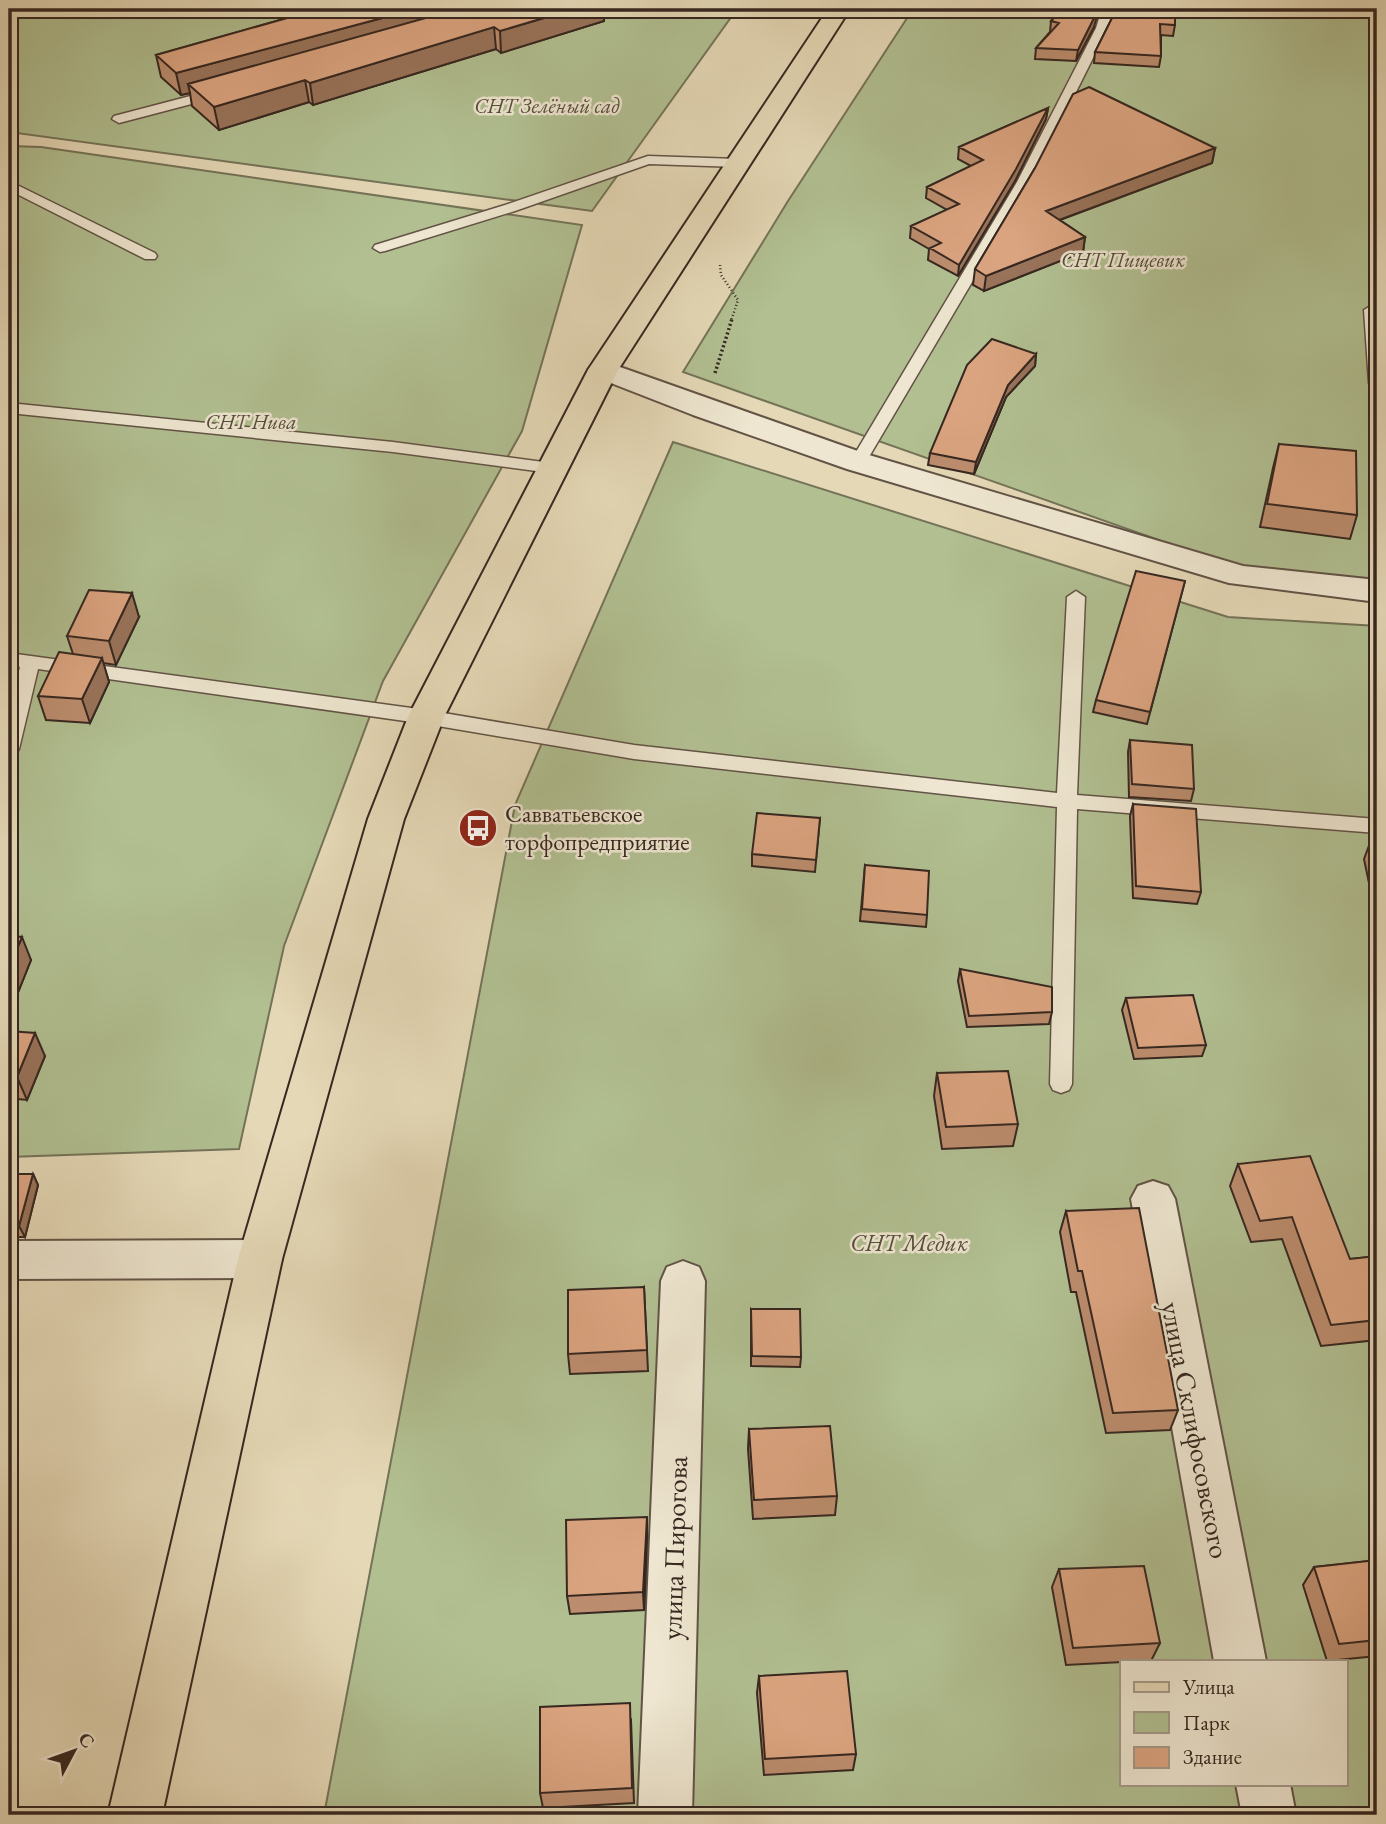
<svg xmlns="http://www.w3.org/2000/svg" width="1386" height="1824" font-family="'EB Garamond',serif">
  <rect width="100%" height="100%" fill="#e5d8b6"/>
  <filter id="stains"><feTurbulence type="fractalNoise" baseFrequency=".00286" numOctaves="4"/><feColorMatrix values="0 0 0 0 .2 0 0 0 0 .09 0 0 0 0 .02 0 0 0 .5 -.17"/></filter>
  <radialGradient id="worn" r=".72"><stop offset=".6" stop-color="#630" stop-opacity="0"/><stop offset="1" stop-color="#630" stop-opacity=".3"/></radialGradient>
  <!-- green -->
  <path fill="#b1bf91" stroke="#747358" stroke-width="2" fill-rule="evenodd" d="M9,9h728l-145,202 -583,-79z
    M913,9h464v570l-102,2 -592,-209 105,-171z
    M9,146l32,1 541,78 -60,206 -139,250 -99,265 -45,203 -230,8z
    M673,442l555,175 149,9v1189h-1053l191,-1010zM1122,1661h224v123h-224z"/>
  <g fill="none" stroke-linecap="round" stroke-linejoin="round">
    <!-- service casing -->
    <g stroke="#625346" stroke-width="3">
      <path id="service" d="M1102,9h12l-6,19 -77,154 -165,280 -2,4h-12l-2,-4 167,-280 79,-154z
        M217,89l7,4 -2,3 -103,27 -7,-4 2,-3z
        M648,156l90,3 7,4 -7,4 -89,-3 -134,47 -130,40 -5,1 -7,-4 2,-3 130,-40z
        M9,181l146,72 2,3 -2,3h-10l-136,-69z
        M1372,305l5,2v81l-8,-5 -5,-73z
        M9,403l384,39 158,21 8,5 -8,5 -158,-21 -384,-39z
        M1076,591l9,6 -8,198 300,24v14l-300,-24 -5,275 -3,6 -8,3 -8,-3 -3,-6 7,-277 -423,-48 -208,-35 -388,-55 -19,80 -3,5 -7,2v-44l11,-45 -11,-2v-12l417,57 208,35 423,48 10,-196z"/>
    </g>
    <!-- minor casing -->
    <g stroke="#625346" stroke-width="4">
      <path id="minor" d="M603,361l266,94 374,111 134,14v22l-148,-19 -382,-114 -154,-54 -100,-39 -5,-6 5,-6z
        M1153,1181l15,5 7,13 91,462h-52l-83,-462 7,-13z
        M260,1240l16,5 6,14 -6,14 -16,5 -251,1v-38z
        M683,1261l16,6 6,14 -13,534h-54l23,-534 6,-14z
        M1236,1784h54l6,31h-54z"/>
    </g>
    <!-- primary casing -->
    <g stroke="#362720" stroke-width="4">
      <path id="primary" d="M828,9h22l-232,361 -174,347 -40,102 -122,440 -120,556h-54l130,-556 130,-440 40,-102 180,-347z"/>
    </g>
    <!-- path-far1 -->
    <path stroke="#362720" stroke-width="2.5" stroke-dasharray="1 2.5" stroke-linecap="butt" d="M720,265l1,10 17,25 -7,21"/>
    <!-- path -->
    <path stroke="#362720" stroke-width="3.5" stroke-dasharray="2 2.5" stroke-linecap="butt" d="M715,373l17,-54"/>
    <!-- service -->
    <use href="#service" fill="#eee6d0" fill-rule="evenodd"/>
    <!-- minor -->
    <use href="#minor" fill="#eee6d0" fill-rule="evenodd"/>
    <!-- primary -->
    <use href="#primary" fill="#e5d8b6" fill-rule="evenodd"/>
  </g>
  <!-- wall -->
  <path fill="#bc8d6e" stroke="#362720" stroke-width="2" d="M319,9h285v12l-103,32 -5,-4 -183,56 -4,-3 -90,28 -27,-24 -2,-13 -9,2 -20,-18 -5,-22z
    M1112,18l63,7 -2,11 -12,-1v21l-2,11 -65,-4 1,-11z
    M1051,21l43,6 -18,34 -41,-2 1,-11 14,-16z
    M1048,108l-2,11 -31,62 -57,95 -30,-16 1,-11 -19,-11 1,-12 36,-16 -21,-12 1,-11 44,-21 -13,-7 1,-12z
    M1215,148l-3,15 -152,57 25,17 -2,15 -99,39 -11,-6 2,-16 60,-101z
    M1036,354l-1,12 -29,31 -32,77 -46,-9 2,-12z
    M1279,444l78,71 -7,24 -90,-12 13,-59z
    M1185,581l-38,143 -54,-12 3,-12z
    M139,617l-23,48 -13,-2 6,19 -19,41 -44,-3 -8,-24 35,-42 -6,-18z
    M1130,740l64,49 -3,12 -62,-4 -1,-45z
    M1133,804l68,88 -4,12 -64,-6 -3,-82z
    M820,818l-5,54 -63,-6v-12z
    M1373,835l4,1v81h-1l-12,-58z
    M865,865l62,50 -1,12 -66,-6z
    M9,936l22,24 -16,40 -6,-1z
    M960,969l92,43 -3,12 -82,3 -9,-46z
    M1126,998l80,47 -4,11 -68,3 -12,-49z
    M9,1031l36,25 -18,44 -18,-2z
    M937,1073l81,51 -5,22 -71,3 -8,-53z
    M1238,1164l112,95 27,-3v84l-56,6 -39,-107 -31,3 -21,-56z
    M9,1174h24l5,11 -13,52h-16z
    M1066,1211l112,199 -8,20 -64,3 -30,-141h-5l-11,-60z
    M644,1287l4,84 -78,3 -2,-20z
    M751,1309l50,48 -1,10 -49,-1z
    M749,1429l88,67 -2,19 -82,4 -5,-70z
    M647,1536l-3,74 -74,4 -3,-18z
    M1377,1560v96l-50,5 -24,-76 11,-18z
    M1059,1569l101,74 -9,18h-29v1l-56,3 -14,-78z
    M759,1676l97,78 -3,16 -89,5 -7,-82z
    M631,1720l3,83 -91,5 -3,-15z"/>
  <!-- shaded-wall -->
  <path fill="#99735a" stroke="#362720" stroke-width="2" d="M9,9h5l2,8 -7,2z
    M416,9h81l-309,75 2,9 -9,2 -5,-22z
    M574,9h30v12l-103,32 -1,-22z
    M1098,9h1l-5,18 -18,34 2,-11z
    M494,27l2,22 -183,56 -3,-22z
    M305,80l4,22 -90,28 -5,-23z
    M1048,108l-2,11 -31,62 -57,95 1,-11z
    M1215,148l-3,15 -169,63 3,-15z
    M1085,237l-2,15 -99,39 2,-15z
    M1036,354l-1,12 -29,31 -32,77 2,-12 32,-77z
    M132,593l7,24 -23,48 -7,-24z
    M102,658l7,24 -19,41 -8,-24z
    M22,937l9,23 -16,40 -6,-14v-18z
    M35,1033l10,23 -18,44 -10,-23z
    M33,1174l5,11 -13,52 -6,-11z
    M647,1517v19l-3,74 -1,-18z"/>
  <!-- building -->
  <path fill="#dba480" stroke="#362720" stroke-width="2" d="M319,9h97l-240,64 -20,-18z
    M458,9h116l-74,22 -6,-4 -184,56 -5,-3 -91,27 -26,-23z
    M1062,9h36l-3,7 -17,34 -42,-2 23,-25 -8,-2z
    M1115,9h60v16l-15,-1 1,32 -66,-4 17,-34z
    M1089,87l126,61 -169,63 39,26 -99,39 -11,-7 60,-101 38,-74z
    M1048,108l-32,61 -57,96 -29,-17 11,-5 -30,-17 48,-22 -32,-17 56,-27 -24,-13z
    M992,339l44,15 -28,31 -32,77 -46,-9 37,-88z
    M1279,444l77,7 1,64 -90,-11z
    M1136,571l49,10 -35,131 -54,-12z
    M89,590l43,3 -23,48 -42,-5z
    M59,652l43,6 -20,41 -44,-3z
    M1130,740l62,5 2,44 -62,-5z
    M1133,804l63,5 5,83 -65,-6z
    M757,813l63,5 -4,42 -64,-6z
    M1373,835l4,1v20z
    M865,865l64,6 -2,44 -65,-6z
    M9,936l13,1 -13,31z
    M960,969l92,18v25l-83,4z
    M1193,995l13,50 -68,3 -12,-50z
    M9,1031l26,2 -18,44 -8,-1z
    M1008,1071l10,53 -72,3 -9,-54z
    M1310,1156l40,103 27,-3v64l-46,5 -39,-108 -32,4 -22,-57z
    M9,1174h24l-14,52h-10z
    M1139,1208l39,202 -65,3 -31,-142h-4l-12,-60z
    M644,1287l3,63 -79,4v-64z
    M751,1309h49l1,48 -49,-1z
    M830,1426l7,70 -83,4 -5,-71z
    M647,1517l-4,75 -76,4 -1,-76z
    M1377,1560v80l-38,4 -25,-77z
    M1144,1566l16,77 -87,5 -14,-79z
    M847,1671l9,83 -91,5 -6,-83z
    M630,1703l2,85 -92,5v-86z"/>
  <!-- icons -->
  <defs>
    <g id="bus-disc" transform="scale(2.0125)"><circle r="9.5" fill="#8f2418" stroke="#eee6d0"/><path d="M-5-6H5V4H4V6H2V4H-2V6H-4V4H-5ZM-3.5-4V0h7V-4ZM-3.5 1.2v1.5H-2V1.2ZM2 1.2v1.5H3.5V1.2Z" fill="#fff"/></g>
  </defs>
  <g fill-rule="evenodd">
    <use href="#bus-disc" x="478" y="828"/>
  </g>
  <g text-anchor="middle" stroke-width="5" stroke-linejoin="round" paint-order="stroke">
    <!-- far-park labels -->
    <g font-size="21" font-style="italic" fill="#554d3c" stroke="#eee6d0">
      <text x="547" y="113">СНТ Зелёный сад</text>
      <text x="1123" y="267">СНТ Пищевик</text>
      <text x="251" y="429">СНТ Нива</text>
    </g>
    <!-- poi labels -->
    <g font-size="24" fill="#362720" stroke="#eee6d0" text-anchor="start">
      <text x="505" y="822">Савватьевское<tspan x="505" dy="28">торфопредприятие</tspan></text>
    </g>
    <!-- park labels -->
    <g font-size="24" font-style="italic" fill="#554d3c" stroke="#eee6d0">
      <text x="909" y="1251">СНТ Медик</text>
    </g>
    <!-- near-street labels -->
    <g font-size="28" fill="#362720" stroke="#eee6d0">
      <text transform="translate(1196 1430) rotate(79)" y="10">улица Склифосовского</text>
      <text transform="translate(674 1548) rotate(-88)" y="10">улица Пирогова</text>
    </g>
  </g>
  <!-- margin -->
  <rect width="1386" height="1824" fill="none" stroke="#e5d8b6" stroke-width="35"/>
  <rect x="10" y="10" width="1365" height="1803" fill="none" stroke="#362720" stroke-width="3.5"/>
  <rect x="18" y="18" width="1351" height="1789" fill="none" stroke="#362720" stroke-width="2"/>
  <!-- legend -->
  <rect x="1120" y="1660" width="228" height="126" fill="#eee6d0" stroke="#a49a8a" stroke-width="2"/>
  <rect x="1134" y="1682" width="35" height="10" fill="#e5d8b6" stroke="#a49a8a" stroke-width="2"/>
  <text x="1183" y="1694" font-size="21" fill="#362720">Улица</text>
  <rect x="1134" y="1712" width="35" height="21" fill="#b1bf91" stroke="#a49a8a" stroke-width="2"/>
  <text x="1183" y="1730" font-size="21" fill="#362720">Парк</text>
  <rect x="1134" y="1747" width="35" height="21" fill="#dba480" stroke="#a49a8a" stroke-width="2"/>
  <text x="1183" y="1764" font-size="21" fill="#362720">Здание</text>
  <!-- north arrow -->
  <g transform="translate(74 1751) rotate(49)" stroke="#eee6d0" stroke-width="5" paint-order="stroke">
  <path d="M0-5L12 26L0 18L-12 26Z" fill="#362720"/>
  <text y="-10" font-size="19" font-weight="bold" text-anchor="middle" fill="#362720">С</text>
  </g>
  <rect width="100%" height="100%" filter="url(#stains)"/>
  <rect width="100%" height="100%" fill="url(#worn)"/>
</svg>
